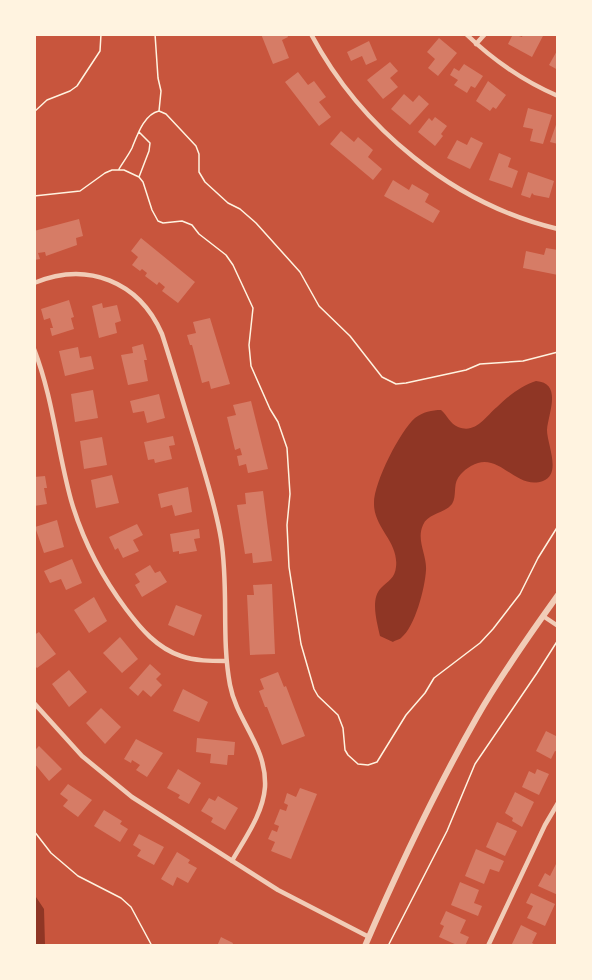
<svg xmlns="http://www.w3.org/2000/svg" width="592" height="980" font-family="'Nunito Sans',sans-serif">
  <rect width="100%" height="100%" fill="#c8553d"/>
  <!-- water -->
  <path fill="#8f3625" d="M536,381c27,2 12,33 11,49 0,14 15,44 -4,51 -28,10 -44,-32 -72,-15 -4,2 -11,8 -13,12 -5,8 -1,18 -6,26 -8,10 -24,9 -29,21 -7,15 4,30 3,45 -1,18 -11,57 -25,68 -1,1 -7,3 -8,4l-13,-6c-3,-14 -10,-37 1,-48 7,-7 14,-10 15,-21 3,-25 -22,-39 -22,-63 -1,-20 26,-73 41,-86 8,-6 17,-8 26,-8 6,5 9,14 17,17 18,7 27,-10 39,-20 10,-10 25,-22 39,-26z
    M34,894l10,15 1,36h-10z"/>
  <!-- building -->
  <path fill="#d67c66" d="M261,34h26l1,3 -6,3 7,18 -16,6z
    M513,34l9,3 1,-3h21l-12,23 -24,-13z
    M439,38l18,15 -19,23 -10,-8 7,-9 -8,-7z
    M369,41l8,19 -11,5 -4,-9 -11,5 -4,-9z
    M558,49v21l-9,-5z
    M390,62l8,9 -8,7 8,9 -15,12 -16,-19z
    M464,64l19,12 -8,12 -4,-2 -4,7 -13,-8 4,-5 -8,-5 4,-7 5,3z
    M298,72l10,13 6,-4 12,16 -7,5 12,15 -12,9 -34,-44z
    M488,81l18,14 -10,14 -3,-2 -3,4 -14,-10z
    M404,94l9,8 6,-7 10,9 -19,21 -19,-16z
    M528,108l24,7 -9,29 -13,-3 3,-12 -10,-2z
    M435,117l12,9 -6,8 2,2 -8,10 -17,-14 11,-14 3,3z
    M557,122h1v22l-8,-2z
    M341,131l13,11 4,-5 15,13 -5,7 14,12 -9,11 -43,-36z
    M471,137l12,6 -13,26 -23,-11 10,-18 10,5z
    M499,153l12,5 -3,9 10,4 -6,17 -23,-8z
    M528,172l26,9 -5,17 -15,-3 -2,-2 -2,5 -9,-3z
    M393,180l16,10 3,-6 17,10 -4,8 15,9 -7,12 -49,-27z
    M79,219l4,17 -7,2 1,7 -31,11 -1,-4 -7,1 2,6 -6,1v-29z
    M141,238l54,44 -17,21 -16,-12 3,-4 -6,-5 -2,3 -12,-9 2,-3 -5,-4 -2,2 -8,-6 6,-8 -7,-6z
    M546,248l12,2v25l-35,-7 3,-17 18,4z
    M69,300l5,17 -3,1 3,11 -22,7 -2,-8h3l-3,-10 -6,2 -3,-11z
    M102,303l1,5 14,-3 4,16 -6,2 2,10 -18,5 -7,-32z
    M210,318l20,66 -19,5 -2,-8 -7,2 -10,-38h-2l-3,-10 9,-2 -3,-11z
    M143,344l4,16h-3l4,21 -20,4 -7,-30 12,-2 -1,-6z
    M78,347l2,11 11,-2 3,13 -29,7 -6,-25z
    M93,390l5,28 -23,4 -4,-28z
    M159,394l6,24 -18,5 -3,-12 -11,2 -3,-12z
    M251,401l17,68 -20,4 -2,-9 -7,2 -2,-10 5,-1 -2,-7 -5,2 -8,-33 9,-2 -3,-10z
    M173,436l2,9 -6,1 3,13 -17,4 -1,-4 -6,1 -4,-18z
    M102,437l5,28 -23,4 -4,-28z
    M112,475l7,28 -23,5 -5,-28z
    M45,476l2,12h-3l3,16 -13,2v-29z
    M188,487l4,25 -17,4 -3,-11 -11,3 -3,-14z
    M263,491l9,70 -19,2 -1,-10 -7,1 -8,-49 9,-1 -1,-11z
    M57,520l7,27 -20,6 -9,-26z
    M137,524l6,11 -10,5 6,11 -16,7 -5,-10 -3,2 -6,-13z
    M199,529l1,9 -6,1 3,12 -18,3v-3l-6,1 -3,-18z
    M72,559l10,24 -16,7 -5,-11 -11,4 -6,-12z
    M150,565l5,8 5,-2 7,11 -25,15 -7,-12 5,-3 -5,-8z
    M272,584l3,70 -25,1 -3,-60h7l-1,-10z
    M94,597l13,24 -18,12 -15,-23z
    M176,605l26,10 -8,21 -26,-11z
    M39,632l17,22 -19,14 -3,-3v-30z
    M120,637l18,22 -16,14 -19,-20z
    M150,664l11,10 -5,5 6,6 -11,12 -8,-7 -5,6 -9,-8z
    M69,670l18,22 -18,15 -17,-23z
    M278,672l6,15 2,-1 19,50 -23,9 -15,-38h-2l-6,-16 5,-2 -4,-10z
    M183,689l25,13 -9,20 -26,-11z
    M101,708l20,19 -16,17 -19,-21z
    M546,731l12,6v15l-3,-1 -4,8 -15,-8z
    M197,738l38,4 -1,13h-6l-1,10 -17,-2 1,-9 -15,-2z
    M136,739l27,14 -16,24 -11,-7 4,-5 -8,-5 -1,3 -7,-4z
    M39,746l23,23 -13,12 -15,-18v-12z
    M178,769l23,14 -12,21 -11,-6 2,-3 -13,-7z
    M537,769l12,5 -10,21 -17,-8 7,-16 6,3z
    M68,784l24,16 -14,17 -15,-11 5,-6 -8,-6z
    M300,788l17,6 -26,65 -20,-8 4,-9 -7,-3 4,-9 5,2 2,-6 -5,-2 6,-15 6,2 2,-6 -4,-2 3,-10 9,4z
    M515,792l19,10 -12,25 -10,-6 1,-3 -8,-5z
    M218,796l20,12 -13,22 -14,-8 2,-4 -12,-7 8,-13 6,3z
    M104,810l18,11 -2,3 8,5 -8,13 -26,-16z
    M497,822l20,9 -12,25 -19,-9z
    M139,834l25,13 -10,18 -17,-9 4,-6 -8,-5z
    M476,849l28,12 -5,11 -9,-3 -6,15 -19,-8z
    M177,852l13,8 -2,3 9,5 -9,15 -11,-6 -4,9 -12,-7z
    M556,864l2,1v30l-20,-9 7,-13 5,3z
    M460,882l19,8 -5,13 8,3 -4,10 -27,-11z
    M531,893l24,11 -10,22 -18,-8 6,-12 -7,-3z
    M446,911l20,9 -6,13 9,4 -4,9h-6l-20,-9 5,-11 -4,-2z
    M521,925l16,8 -5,10 5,3h-26z
    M221,937l12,6 -1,3h-15z"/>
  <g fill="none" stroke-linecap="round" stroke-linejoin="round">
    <!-- path -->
    <path stroke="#fff3e0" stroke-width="1.5" d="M155,34l3,44 3,13 -2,20 7,3 30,32 3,8v18l6,10 23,21 12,6 16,14 44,49 19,34 31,30 32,41 14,7 10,-1 60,-13 14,-6 43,-3 35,-9
      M34,112l13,-12 23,-9 7,-5 23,-35 1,-17
      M119,169c4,-7 9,-13 13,-21 5,-12 12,-34 27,-37
      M139,177l10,-26 1,-8 -11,-11
      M34,196l46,-5 25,-18 7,-3h12l15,7 4,5 9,28 6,11 5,2 19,-2 10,4 7,9 27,21 7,10 20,43 -4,37 2,21 19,43 8,13 9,26 3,46 -3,31 2,42 12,77 13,45 4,7 20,19 5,13 2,22 3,5 10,9 10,1 9,-3 29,-47 19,-22 9,-15 46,-35 13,-14 27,-35 18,-36 20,-32
      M34,831l17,22 27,23 43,22 10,9 21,39
      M388,946l59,-115 28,-67 62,-91 21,-33"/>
    <!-- minor -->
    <path stroke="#f1ccb7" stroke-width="4.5" d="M311,34c50,94 142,170 247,195
      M466,34c27,26 57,47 92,62
      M476,44l9,-10
      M34,283c53,-22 105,-2 128,51 12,37 23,75 35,113 9,31 19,61 24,92 8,49 0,98 9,146 7,37 37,61 35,102 -2,27 -20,51 -33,74
      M34,349c19,49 23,100 37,151 11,38 31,77 55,109 15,20 31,39 55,47 14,5 30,5 45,5
      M543,616l15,10
      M34,703l48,53 50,41 146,93 91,47
      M488,946l57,-121 13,-22"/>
    <!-- tertiary -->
    <path stroke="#f1ccb7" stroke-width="6" d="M365,946c34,-79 70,-155 112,-229 24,-42 53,-83 81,-122"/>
  </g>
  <!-- border -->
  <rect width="592" height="980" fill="none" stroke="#fff3e0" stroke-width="72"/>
</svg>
